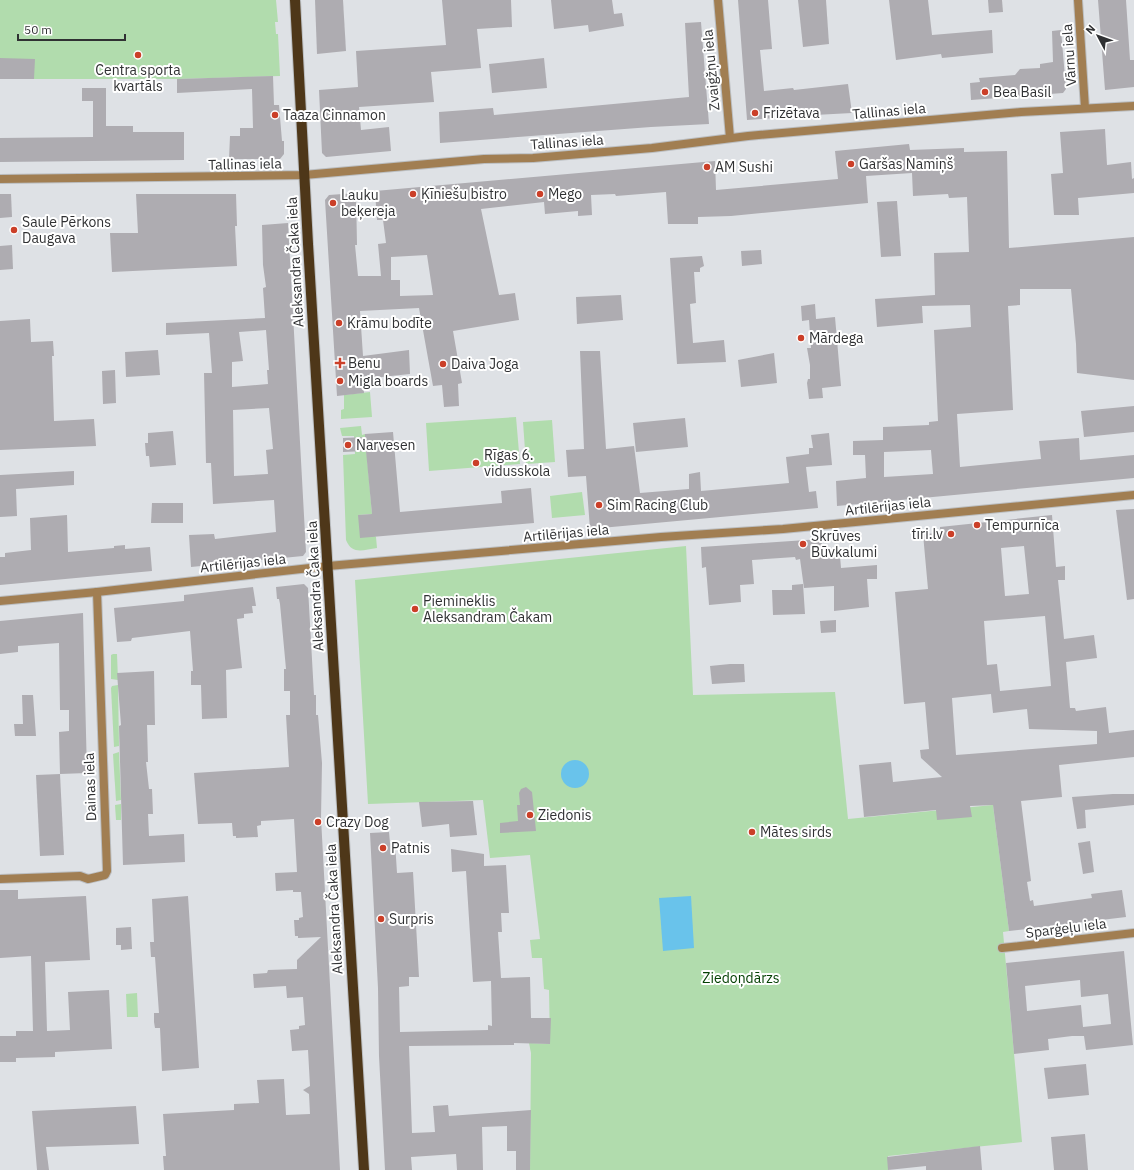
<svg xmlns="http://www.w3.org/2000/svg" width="1134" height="1170" viewBox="0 0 1134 1170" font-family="'IBM Plex Sans',sans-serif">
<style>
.green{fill:#b1dcad}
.water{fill:#69c3eb}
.building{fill:#aeacb1;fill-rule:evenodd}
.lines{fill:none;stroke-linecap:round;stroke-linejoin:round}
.minor-casing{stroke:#bbbec1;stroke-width:10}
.tertiary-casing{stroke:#bbbec1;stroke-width:10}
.primary-casing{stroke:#bbbec1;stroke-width:12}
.minor{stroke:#a17e52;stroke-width:8}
.tertiary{stroke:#a17e52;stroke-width:8}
.primary{stroke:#4e3719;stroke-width:10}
.poi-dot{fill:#cb3f28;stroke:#fff;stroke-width:1.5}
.labels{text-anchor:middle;stroke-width:4;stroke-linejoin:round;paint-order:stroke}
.street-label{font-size:14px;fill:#303133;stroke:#fff}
.poi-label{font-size:14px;fill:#303133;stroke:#fff;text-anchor:start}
.park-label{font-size:14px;fill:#044103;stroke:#fff}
</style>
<rect width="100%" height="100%" fill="#dee1e5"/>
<g class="green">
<path d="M0,0H276L278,22H275L276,34H278L280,76L177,79H0Z"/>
<path d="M370,392L372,417L341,419V410L344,409V395Z"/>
<path d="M516,417L520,464L429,471L426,423Z"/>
<path d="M552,420L555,462L526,464L523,422Z"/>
<path d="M361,426L362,435L365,434L372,514L358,515L376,537L377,548C363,550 352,555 346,540L343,455L355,454L354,436H342L340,428Z"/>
<path d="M582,492L585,515L552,518L550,496Z"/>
<path d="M686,546L693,695L835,692L848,819L993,805L1009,931L1003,932L1022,1142L888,1156V1170H530L531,1053L529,1043L550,1044L549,990L544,989L542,958H532L530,940L540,939L530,855L490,858L483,800L368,804L355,580Z"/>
<path d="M113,654H117L118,680L111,679V655Z"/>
<path d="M118,685L119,746L114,747L111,688L112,686Z"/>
<path d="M119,752L121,800L116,801L113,754Z"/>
<path d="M121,804V820H116L115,805Z"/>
<path d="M137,993L138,1017H127L126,994Z"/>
</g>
<g class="water">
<circle cx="575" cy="774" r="14"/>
<path d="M691,896L694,948L663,951L659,898Z"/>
</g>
<g class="building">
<path d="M315,0H343L346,51L317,54Z"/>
<path d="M442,0H511L512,27L477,29L481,68L431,72L434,102L359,107L361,130L389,127L391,151L326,157L322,153L319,90L358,87L356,51L446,45Z"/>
<path d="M551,0H612L614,14L622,13L624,26L589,32L588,25L554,29Z"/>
<path d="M738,0H768L772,49L760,50L764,91L793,88L794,90L848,84L852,113L796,116L795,113L776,115V118L747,120Z"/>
<path d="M798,0H826L829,44L803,47Z"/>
<path d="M889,0H928L932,35L992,30L993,53L942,58L941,54L896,60Z"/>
<path d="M988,0H1002L1003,12L989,13Z"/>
<path d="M1098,0H1126L1130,60H1134V87L1105,90Z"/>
<path d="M701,22L709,124L651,127L440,143L439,112L493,108L494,115L689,97L685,23Z"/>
<path d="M1061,30L1066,89L1063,93L971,100L970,83L980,82L979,78L1015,75L1020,69L1040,68V64L1053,62L1052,31Z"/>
<path d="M0,58L35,59L34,79H0Z"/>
<path d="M544,58L547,88L492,93L489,64Z"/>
<path d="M273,76L274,105H279L282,141H284V154L280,159H229L230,136H240V128H253L252,89L177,93V79Z"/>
<path d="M82,88H106V126H133V132H184V160L0,162V138L93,137V101H82Z"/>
<path d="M1105,129L1107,165L1131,162L1132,179L1134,178V193L1078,198L1079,215H1054L1051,174L1063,173L1060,132Z"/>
<path d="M909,144L910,150L964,148V152L1007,151L1009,248L1134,237V380L1077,373L1076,344L1071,289H1020V305L1008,306L1013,410L957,414L960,467L1041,459L1039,441L1079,438L1080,460L1134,455V478L837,506L836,481L866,478L865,455H853V441L883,440V427L929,425V422L938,421L934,330L971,327L970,305L922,306L923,323L877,327L875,299L935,295L934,253L969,252L967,197L949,198L948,194L913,196L912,173L866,176L868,203L731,216L698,217V224H668L666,192L616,196L615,194L591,195L592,215L578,216V211L545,214L544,202L481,209L499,295L515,293L519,320L453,331L462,383L458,384L459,406L444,407L442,385L433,386L419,308L360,311L363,356L409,350L410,374L363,379L364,393L337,396L325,200L329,195L356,193L357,245H355L358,276H381L378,244L386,243L383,220H377L375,191L715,161L716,190L838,179L835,151ZM427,255L433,295L400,296V280H391V257ZM931,450L933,474L884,477V452Z"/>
<path d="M0,194H11L12,217L0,218Z"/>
<path d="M136,194H236L237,226H235L237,266L112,272L110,233H138Z"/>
<path d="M897,201L901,256L881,257L877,202Z"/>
<path d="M288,223L306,552L303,556L191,567L189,535L214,534L215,539L276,532L274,500L213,504L211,463H206L204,373H212L209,333L166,335V323L265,318L263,288L266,287L263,265L262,225ZM266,330L269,370H267L268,384L232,387V362L243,361L239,332ZM269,408L273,449L266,450L268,474L234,476L233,410Z"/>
<path d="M12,245L13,269L0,270V246Z"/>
<path d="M761,250L762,264L742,266L741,251Z"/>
<path d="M702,256L704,266L700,268V272H694L696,303L690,304L693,343L724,340L726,362L677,364L670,258Z"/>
<path d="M621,295L623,320L577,324L576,297Z"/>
<path d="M815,304L816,319L835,317L841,386L822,388L823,398L809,399L807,383L808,379H810V365L807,348H811L809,320L802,321L801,306Z"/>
<path d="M30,319L31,342L53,341L54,356H52L54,421L94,419L96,446L0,450V321Z"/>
<path d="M158,350L160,375L126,377L125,352Z"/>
<path d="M580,351H600L606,449L634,446L640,493L689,489V474L700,472L701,491L789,483L786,457L809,454V448H813L811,435L829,433L832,465L806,467L809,492L816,491L818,508L590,529L586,476L568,477L566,450L584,449Z"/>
<path d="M774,353L777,383L741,387L738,360Z"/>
<path d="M115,370L116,403L103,404L102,371Z"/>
<path d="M1134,406V432L1084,437L1081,411Z"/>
<path d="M685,418L688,447L636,452L633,423Z"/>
<path d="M173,431L176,465L150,467L149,456H146L145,443H148V433Z"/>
<path d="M393,432L400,512L502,503L501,491L531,488L534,523L360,538L358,515L372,514L366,451L343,452V438L365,437V434Z"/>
<path d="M74,471V485L16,489L17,516L0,517V475Z"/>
<path d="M152,503H183V523H151Z"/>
<path d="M1134,509V599L1127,600L1116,510Z"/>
<path d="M67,515L68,552L114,548V546L125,545V549L150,547L152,571L0,585V557H5V553L31,550L30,518Z"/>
<path d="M1052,515L1056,567L1065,566V580H1058L1064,639L1094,635L1097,658L1066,662L1070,708H1075L1076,711L1106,707L1109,733L1134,730V757L1059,765L1062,797L1021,801L1031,881L1027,882L1030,901L1033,900L1034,906L1092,898L1091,894L1122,890L1126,917L1009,931L993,805L970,806L972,817L937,820L936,810L864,817L859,765L891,762L893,782L942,777L921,758L920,750L929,749L925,702L904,704L895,592L928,589L923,534L940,533V527ZM1024,546L1029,594L1005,596L1001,548ZM1045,616L1051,686L1000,691L997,664L987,665L984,621ZM991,694L993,713L1027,709L1029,729L1097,731V744L956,755L952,698Z"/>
<path d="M821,539L824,557L840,556L841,568L877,565V579H867L869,607L834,611V586L804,588L800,559L796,560L795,557L752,560L754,584L740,585L741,602L709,605L706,567L702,568L701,547Z"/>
<path d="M304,584L308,588L314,695H316V715H318L322,763L321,818L340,1170H164L163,1156H166L163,1114L234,1110V1104L259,1103L257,1080L284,1079L286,1115L310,1114L309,1094L303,1090L310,1086L308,1050L292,1051L290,1030L299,1029V1026L305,1025L303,997L287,998L286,986L254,988L253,974L267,973L268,970L297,969V960L321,937L298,938V936H295L294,920H299V918L303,917L301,892H293V890L276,891L275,873L297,872L294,819L261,821V825L257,826L258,837L236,838V836H233L232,823L198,824L194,773L289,767L286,715H290V691H284V669H286L280,604L279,599H277L276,587Z"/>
<path d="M803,584L805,614L773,615L772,590H792V585Z"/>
<path d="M253,587L256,606H252L253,613L244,614V618L237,619L242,668L226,670L227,718L202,719L201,685H191V671H193L190,631L132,638L131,641L117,642L114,608L184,601V595Z"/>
<path d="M83,613L87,773L60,774L59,732L69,731V710H60L59,643L18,646V652L0,654V621Z"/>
<path d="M836,620V632L821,633L820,621Z"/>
<path d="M730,664H744L745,682L712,684L710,666Z"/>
<path d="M154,671L155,725H147L148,762H146L149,789H152L153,814H148L149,836L184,834L185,862L123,865L119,726L121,725L117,673Z"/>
<path d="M22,695H33L36,736H15L14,724H23Z"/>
<path d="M60,774L64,855L40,856L36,775Z"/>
<path d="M526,787L532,792L536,831L500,833V823L518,821L517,805H520L519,793L521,789Z"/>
<path d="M1113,794H1134V805L1085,810L1086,828L1077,829L1072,797Z"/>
<path d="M473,801L477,835L450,837L449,824L422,827L419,802Z"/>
<path d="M389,832L390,843L395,842L397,873L413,872L419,977H409V986L399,987L400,1032L488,1030V1025L492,1026L491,981L473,982L466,871L452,872L451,849L484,854V866L506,865L509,913H501L502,932H498L501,978L530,977L531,1018H551L550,1044L514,1043V1045L409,1046L412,1133L435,1132L433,1106L448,1105L449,1116L531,1110L530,1170H516V1151H507V1126L482,1127L483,1170H457L456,1154L411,1157L412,1170H385L379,1056L378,988L370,833Z"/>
<path d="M1090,841L1094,872L1083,874L1078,843Z"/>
<path d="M0,890H18V899L86,896L90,960L45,962L47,1031L70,1030L68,992L109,990L112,1049L55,1052V1057L16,1058V1062H0V1036H16V1031H33L31,956L0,958Z"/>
<path d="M188,896L199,1068L162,1071L160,1028H155L154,1022V1013H159L155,957H151L150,942H154L152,899Z"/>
<path d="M131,927L132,949L121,950V945H116V928Z"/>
<path d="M1124,951L1133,1045L1086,1050L1084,1036H1072L1048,1039L1049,1050L1014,1054L1006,963ZM1080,980L1081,997L1108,994L1111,1024L1083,1027L1081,1005L1027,1011L1025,986Z"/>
<path d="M1086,1064L1089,1095L1048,1099L1044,1068Z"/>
<path d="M136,1106L139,1144L46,1147L49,1170H37L32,1111Z"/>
<path d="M1085,1134L1088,1170H1054L1051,1137Z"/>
<path d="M980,1146L982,1170H926V1166L888,1170L887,1157Z"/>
</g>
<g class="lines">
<g class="minor-casing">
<g id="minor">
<path d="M718,0L730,138"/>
<path d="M1078,0L1085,108"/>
<path d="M0,601L97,592L328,566L661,537L783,529L1134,495"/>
<path d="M0,879L80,876L88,879L105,875L107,871L97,592"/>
<path d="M1002,948L1134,933"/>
</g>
</g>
<g class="tertiary-casing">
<path id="tertiary" d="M0,179L304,175L484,159L533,158L652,148L748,136L1021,112L1134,106"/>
</g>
<g class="primary-casing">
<path id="primary" d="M295,0L308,244L364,1170"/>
</g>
<use href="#minor" class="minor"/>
<use href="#tertiary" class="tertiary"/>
<use href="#primary" class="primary"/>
</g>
<g class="poi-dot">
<circle cx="138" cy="55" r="4"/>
<circle cx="985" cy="92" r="4"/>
<circle cx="755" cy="113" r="4"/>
<circle cx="275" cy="115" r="4"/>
<circle cx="851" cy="164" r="4"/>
<circle cx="707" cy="167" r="4"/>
<circle cx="413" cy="194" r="4"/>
<circle cx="540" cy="194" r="4"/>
<circle cx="333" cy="203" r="4"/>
<circle cx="14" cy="230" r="4"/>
<circle cx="339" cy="323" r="4"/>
<circle cx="801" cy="338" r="4"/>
<path d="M338 357h4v4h4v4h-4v4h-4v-4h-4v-4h4z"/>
<circle cx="443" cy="364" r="4"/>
<circle cx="340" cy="381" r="4"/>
<circle cx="348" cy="445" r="4"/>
<circle cx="476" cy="463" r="4"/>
<circle cx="599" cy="505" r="4"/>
<circle cx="977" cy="525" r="4"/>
<circle cx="951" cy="534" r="4"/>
<circle cx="803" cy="544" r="4"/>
<circle cx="415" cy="609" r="4"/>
<circle cx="530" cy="815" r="4"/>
<circle cx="318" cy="822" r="4"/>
<circle cx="752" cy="832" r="4"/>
<circle cx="383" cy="848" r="4"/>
<circle cx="381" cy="919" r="4"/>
</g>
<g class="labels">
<g class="street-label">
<text transform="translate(1069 55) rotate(-94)" y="5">Vārnu iela</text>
<text transform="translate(711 70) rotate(-95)" y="5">Zvaigžņu iela</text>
<text transform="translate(889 111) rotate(-5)" y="5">Tallinas iela</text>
<text transform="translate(567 142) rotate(-4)" y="5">Tallinas iela</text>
<text transform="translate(245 164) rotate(-1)" y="5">Tallinas iela</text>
<text transform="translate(295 262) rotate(-93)" y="5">Aleksandra Čaka iela</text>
<text transform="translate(888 506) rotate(-6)" y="5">Artilērijas iela</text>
<text transform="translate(566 533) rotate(-5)" y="5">Artilērijas iela</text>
<text transform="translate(243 563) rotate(-6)" y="5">Artilērijas iela</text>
<text transform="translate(315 586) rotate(-93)" y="5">Aleksandra Čaka iela</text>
<text transform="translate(90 787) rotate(-92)" y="5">Dainas iela</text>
<text transform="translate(334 909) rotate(-93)" y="5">Aleksandra Čaka iela</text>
<text transform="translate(1066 928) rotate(-7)" y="5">Sparģeļu iela</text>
</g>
<g class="poi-label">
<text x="138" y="75" text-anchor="middle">Centra sporta<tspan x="138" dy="16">kvartāls</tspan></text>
<text x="993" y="97">Bea Basil</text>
<text x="763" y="118">Frizētava</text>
<text x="283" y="120">Taaza Cinnamon</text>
<text x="859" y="169">Garšas Namiņš</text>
<text x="715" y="172">AM Sushi</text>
<text x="421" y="199">Ķīniešu bistro</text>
<text x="548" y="199">Mego</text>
<text x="341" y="200">Lauku<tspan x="341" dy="16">beķereja</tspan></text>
<text x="22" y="227">Saule Pērkons<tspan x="22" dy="16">Daugava</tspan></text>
<text x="347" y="328">Krāmu bodīte</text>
<text x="809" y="343">Mārdega</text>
<text x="348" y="368">Benu</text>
<text x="451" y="369">Daiva Joga</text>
<text x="348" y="386">Migla boards</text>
<text x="356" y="450">Narvesen</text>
<text x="484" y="460">Rīgas 6.<tspan x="484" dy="16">vidusskola</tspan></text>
<text x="607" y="510">Sim Racing Club</text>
<text x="985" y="530">Tempurnīca</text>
<text x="943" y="539" text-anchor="end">tīri.lv</text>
<text x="811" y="541">Skrūves<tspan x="811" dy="16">Būvkalumi</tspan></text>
<text x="423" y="606">Piemineklis<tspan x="423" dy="16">Aleksandram Čakam</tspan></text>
<text x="538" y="820">Ziedonis</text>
<text x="326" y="827">Crazy Dog</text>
<text x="760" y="837">Mātes sirds</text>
<text x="391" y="853">Patnis</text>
<text x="389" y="924">Surpris</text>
</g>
<g class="park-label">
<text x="741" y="983">Ziedoņdārzs</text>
</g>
</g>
<g transform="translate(1098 36) rotate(311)" stroke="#ffffff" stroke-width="3" paint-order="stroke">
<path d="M0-3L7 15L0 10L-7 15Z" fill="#303133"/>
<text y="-6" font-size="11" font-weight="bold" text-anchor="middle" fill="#303133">N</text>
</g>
<path d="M18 34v6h107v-6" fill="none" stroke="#303133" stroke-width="2"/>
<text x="24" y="34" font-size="12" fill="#303133" stroke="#ffffff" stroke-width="3" paint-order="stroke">50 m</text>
</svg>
